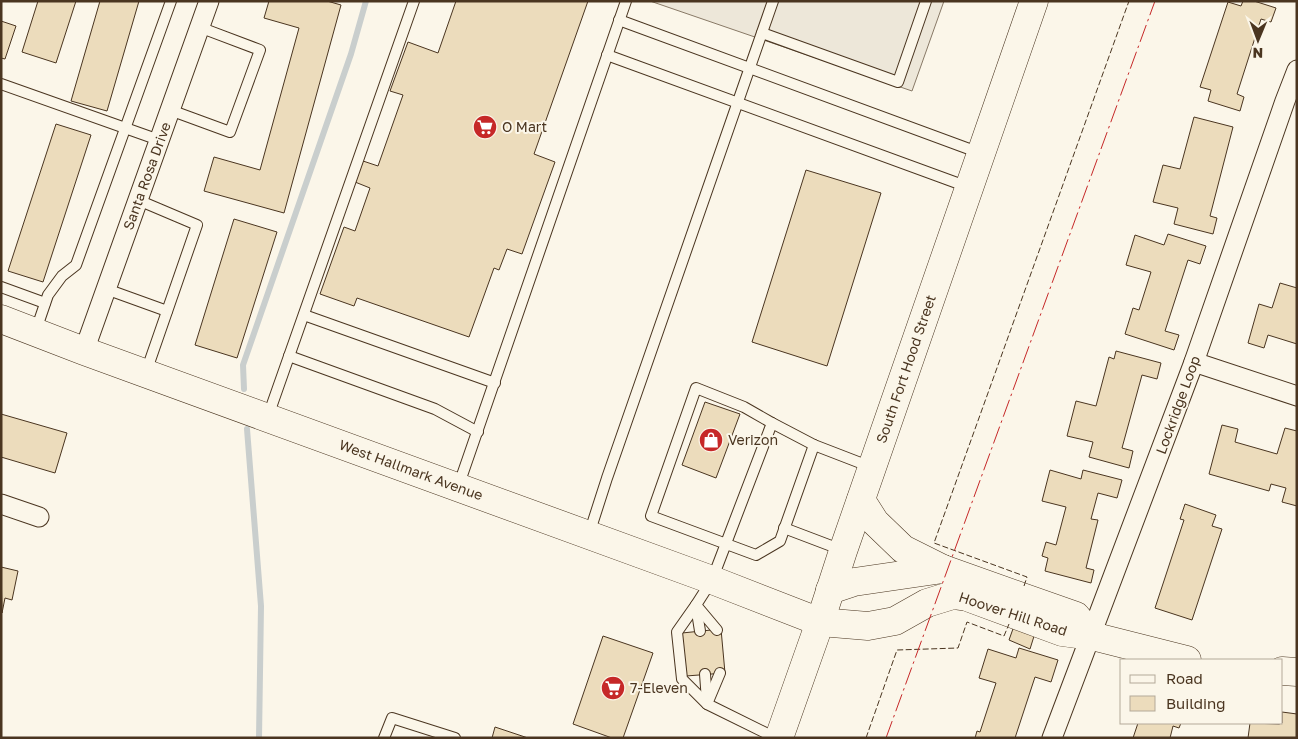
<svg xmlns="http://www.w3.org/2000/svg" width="1298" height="739" viewBox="0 0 1298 739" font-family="'Golos Text',sans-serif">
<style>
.parking{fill:#ede7d9;stroke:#887966}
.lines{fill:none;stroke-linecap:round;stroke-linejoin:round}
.stream{stroke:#c9cecd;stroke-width:6}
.building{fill:#ecdcbc;stroke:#4a3520}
.lane-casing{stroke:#4a3520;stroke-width:12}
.street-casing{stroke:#4a3520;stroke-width:21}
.secondary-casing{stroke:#4a3520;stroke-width:29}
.lane{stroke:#fbf6e9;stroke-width:10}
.street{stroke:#fbf6e9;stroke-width:19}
.secondary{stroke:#fbf6e9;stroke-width:28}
.fence{stroke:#4a3520;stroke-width:1;stroke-dasharray:6 2.5;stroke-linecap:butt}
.power{stroke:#c62828;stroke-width:1;stroke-dasharray:18 4 2.5 4;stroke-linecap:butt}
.labels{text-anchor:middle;stroke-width:4;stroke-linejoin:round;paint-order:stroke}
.poi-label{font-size:14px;fill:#4a3520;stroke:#fbf6e9;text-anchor:start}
.street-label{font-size:14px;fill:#4a3520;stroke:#fbf6e9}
</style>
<rect width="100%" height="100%" fill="#fbf6e9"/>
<path class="parking" d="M650,1H944L912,91Z"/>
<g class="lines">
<g class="stream">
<path d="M244,389L243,365L351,54L366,1"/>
<path d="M247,429L261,606L259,738"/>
</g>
</g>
<g class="building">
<path d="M38,1H76L56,63L22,52Z"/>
<path d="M100,1H139L107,111L71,101Z"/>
<path d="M269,1H327L341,5L284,213L204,191L214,157L260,170L299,28L264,18Z"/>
<path d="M456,1H588L534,154L555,162L522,254L507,249L499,270L494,268L469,337L357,298L354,306L320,294L344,227L355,231L370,188L355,182L363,161L378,166L403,95L390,91L408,42L438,53Z"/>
<path d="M1243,1H1254L1276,8L1271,22L1261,19L1237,94L1244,97L1240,111L1208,101L1211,90L1200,87L1228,2L1241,6Z"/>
<path d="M1,21L16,26L5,59L1,58Z"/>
<path d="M1194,117L1233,127L1210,216L1217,218L1213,234L1174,224L1178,208L1153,202L1163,165L1180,169Z"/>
<path d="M56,124L91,135L43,282L8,271Z"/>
<path d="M806,170L881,193L827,366L752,342Z"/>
<path d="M234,219L277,232L237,358L195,345Z"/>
<path d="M1168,234L1206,246L1200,264L1188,260L1165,331L1179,335L1174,350L1125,334L1133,308L1139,310L1151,272L1126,265L1135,235L1164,245Z"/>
<path d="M1280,283L1297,288V344L1268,335L1264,348L1248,343L1259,304L1272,308Z"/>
<path d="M1116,351L1161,363L1157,379L1142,375L1122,448L1133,451L1129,468L1089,457L1093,442L1067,436L1076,401L1096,406L1109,357L1114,359Z"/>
<path d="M705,402L740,414L716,478L682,465Z"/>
<path d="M1,414L67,433L55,473L1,457Z"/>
<path d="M1222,425L1238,429L1235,442L1277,454L1285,428L1297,431V506L1282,502L1286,488L1271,484L1269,491L1209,474Z"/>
<path d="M1050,470L1081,479L1083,470L1122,480L1117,498L1098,493L1091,519L1098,520L1086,568L1094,570L1091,583L1045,571L1048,558L1042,556L1046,542L1056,545L1066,507L1042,501Z"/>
<path d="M1185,504L1216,515L1212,526L1222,529L1192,620L1155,608L1184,520L1180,519Z"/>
<path d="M1,567L18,571L12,600L5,598L2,613Z"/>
<path d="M1014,626L1035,633L1030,649L1009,640Z"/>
<path d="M721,629L725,673L686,676L682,633Z"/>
<path d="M603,636L653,653L623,738H612L573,724Z"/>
<path d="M1019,648L1058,660L1051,682L1035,677L1015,738H975L977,731L980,732L996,683L979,678L988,649L1016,658Z"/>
<path d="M1282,712L1297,714V738H1248L1250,723L1279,724L1282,723Z"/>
<path d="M1138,723H1181L1179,728L1173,726L1170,738H1133Z"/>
<path d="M495,727L528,738H492Z"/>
</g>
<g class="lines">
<g class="lane-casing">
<g id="lane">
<path d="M619,20L980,153"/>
<path d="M762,33L898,82L926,1"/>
<path d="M607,55L968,187"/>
<path d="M1,84L159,140"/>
<path d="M170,110L230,132L260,50L199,27"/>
<path d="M138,200L197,225L146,372"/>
<path d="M1,287L45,303"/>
<path d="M106,289L167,311"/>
<path d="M304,315L495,383"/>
<path d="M36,330L48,295L62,276L76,265L171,1"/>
<path d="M289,356L435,409L478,432"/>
<path d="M268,416L414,1"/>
<path d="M772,423L814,445L871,467"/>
<path d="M458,487L626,1"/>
<path d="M784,528L842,550"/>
<path d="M589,534L607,478L773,1"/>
<path d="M696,605L677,632L682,679L707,704"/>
<path d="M696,606L700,631"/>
<path d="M717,630L696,605L712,580L772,423L744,407L696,388L651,516L756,555L780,541L814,445"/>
<path d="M720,673L707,704L776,738"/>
<path d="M705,674L707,701"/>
<path d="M384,738L392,718L455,738"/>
</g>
</g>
<g class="street-casing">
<g id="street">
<path d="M84,351L209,1"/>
<path d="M1194,362L1297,396"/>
<path d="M1,504L39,517"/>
<path d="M1052,738L1194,362L1285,101L1297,70"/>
</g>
</g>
<g class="secondary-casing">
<g id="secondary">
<path d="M1,319L84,351L712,580L820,622L868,626L895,621L927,603L953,595L967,597L1062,632L1092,636L1187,660"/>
<path d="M861,500L875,522L903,549L943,569"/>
<path d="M830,590L854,582L943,569L1076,616L1092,636"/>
<path d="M1282,671L1297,672"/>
<path d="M779,738L820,622L843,551L1034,1"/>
</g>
</g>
<use href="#lane" class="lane"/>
<use href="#street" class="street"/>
<use href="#secondary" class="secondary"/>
<g class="fence">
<path d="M1024,586L1027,577L934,543L1129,1"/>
<path d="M866,738L897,650L958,648L967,622L1004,636L1009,624"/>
</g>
<path class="power" d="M886,738L1155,1"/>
</g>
<defs>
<g id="supermarket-disc" transform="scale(1.25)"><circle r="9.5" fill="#c62828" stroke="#fbf6e9"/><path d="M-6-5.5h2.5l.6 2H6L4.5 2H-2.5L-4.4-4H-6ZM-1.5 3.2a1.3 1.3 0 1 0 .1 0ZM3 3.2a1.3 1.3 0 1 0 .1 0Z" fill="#fff"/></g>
<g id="shop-disc" transform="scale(1.25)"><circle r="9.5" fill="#c62828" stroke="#fbf6e9"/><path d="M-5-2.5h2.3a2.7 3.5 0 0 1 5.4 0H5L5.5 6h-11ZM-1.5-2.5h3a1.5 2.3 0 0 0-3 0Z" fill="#fff"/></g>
</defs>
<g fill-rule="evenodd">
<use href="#supermarket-disc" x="485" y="127"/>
<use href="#shop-disc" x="711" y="440"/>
<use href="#supermarket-disc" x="613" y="688"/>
</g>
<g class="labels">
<g class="poi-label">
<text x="502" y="132">O Mart</text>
<text x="728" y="445">Verizon</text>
<text x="630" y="693">7-Eleven</text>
</g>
<g class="street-label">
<text transform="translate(147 176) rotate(-70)" y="5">Santa Rosa Drive</text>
<text transform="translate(906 369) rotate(-71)" y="5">South Fort Hood Street</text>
<text transform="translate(1178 405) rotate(-70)" y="5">Lockridge Loop</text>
<text transform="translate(411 470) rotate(20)" y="5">West Hallmark Avenue</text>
<text transform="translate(1013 614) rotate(18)" y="5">Hoover Hill Road</text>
</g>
</g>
<rect width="1298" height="739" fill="none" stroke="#4a3520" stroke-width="5"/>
<rect x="1120" y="659" width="162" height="65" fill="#fbf6e9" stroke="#b4a999"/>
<rect x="1130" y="675" width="25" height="8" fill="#fbf6e9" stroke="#b4a999"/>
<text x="1166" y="684" font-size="15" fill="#4a3520">Road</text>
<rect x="1130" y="696" width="25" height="15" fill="#ecdcbc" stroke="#b4a999"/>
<text x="1166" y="709" font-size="15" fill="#4a3520">Building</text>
<g transform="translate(1258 40) rotate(181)" stroke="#fbf6e9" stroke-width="4" paint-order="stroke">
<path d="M0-4L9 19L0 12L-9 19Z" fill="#4a3520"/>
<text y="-8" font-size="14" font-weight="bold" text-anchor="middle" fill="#4a3520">N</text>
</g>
</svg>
